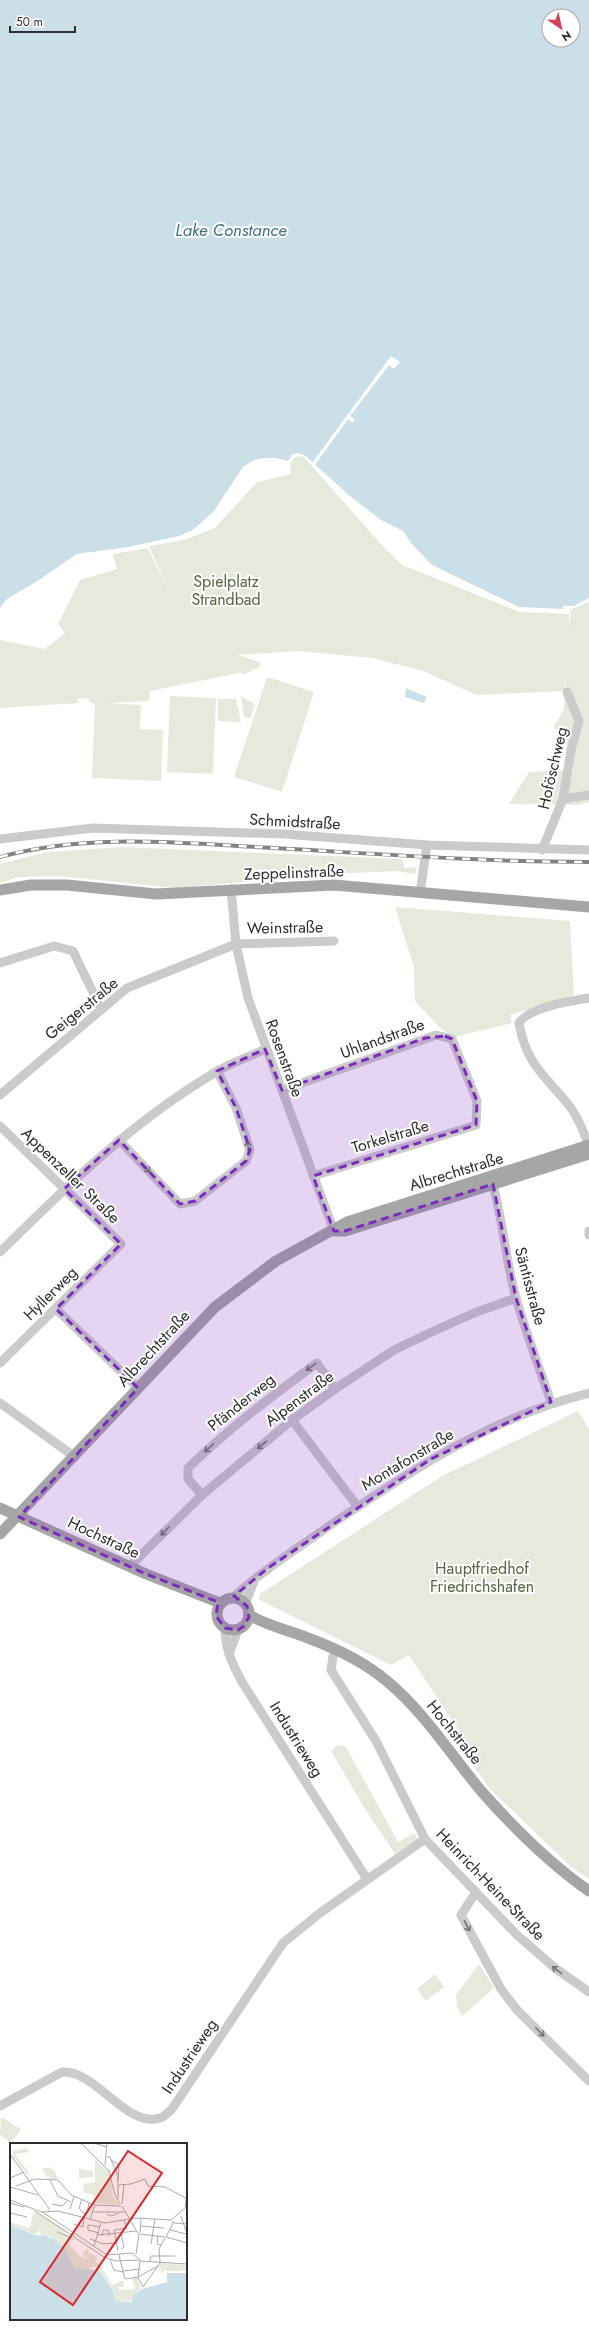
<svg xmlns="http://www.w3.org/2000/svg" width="589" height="2330" viewBox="0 0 589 2330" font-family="Jost,sans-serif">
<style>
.green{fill:#e5eadd}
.water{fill:#cbdfe8;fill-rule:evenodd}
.pier{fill:#fff}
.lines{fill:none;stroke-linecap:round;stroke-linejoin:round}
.minor{stroke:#cbcbcb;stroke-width:9}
.major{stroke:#a6a6a6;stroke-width:11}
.rail-casing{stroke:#838383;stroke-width:4}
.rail{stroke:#fff;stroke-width:2.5;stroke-dasharray:8;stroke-linecap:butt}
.oneway{stroke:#757575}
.marked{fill:#7b2cbf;fill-opacity:0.2;stroke:#7b2cbf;stroke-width:3;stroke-dasharray:8 5;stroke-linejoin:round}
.labels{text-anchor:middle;stroke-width:4;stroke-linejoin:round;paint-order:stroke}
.park-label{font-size:16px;fill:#546540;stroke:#fff}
.street-label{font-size:16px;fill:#2e2e2e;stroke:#fff}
.water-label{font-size:17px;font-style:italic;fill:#457287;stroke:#fff}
.inset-road{fill:none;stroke:#ababab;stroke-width:1}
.view{fill:#d62828;fill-opacity:0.15;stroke:#d62828;stroke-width:2}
.inset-edge{fill:none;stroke:#2e2e2e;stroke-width:2}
</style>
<rect width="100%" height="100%" fill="#fff"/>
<g class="green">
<path d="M303,456L380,543L402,565L520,612L569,614V630L571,609L589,602V802L577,805L509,804L529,772L574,770L567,744L554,727L564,709L566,676L564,691L477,695L423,671L373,658L298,651L238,655L260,662V667L245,674L239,673L150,691L149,701L107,703L141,705L140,729L163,730L161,781L92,778L95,704L91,703L89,699L78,698V703L0,708V640L45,649L65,633L58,624L80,580L117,569L113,554L148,548L171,595L149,546L184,540L215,528L257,482L291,474L290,463L295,457Z"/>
<path d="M267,677L314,692L282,792L234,777Z"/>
<path d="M170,696L216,698L213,774L167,772Z"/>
<path d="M241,696L255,704L251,718L244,717Z"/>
<path d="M218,699H236L241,722L218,721Z"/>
<path d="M122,847L403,859L404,868L417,867L415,874L396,871L350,873L174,888L59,876L18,877L0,883V864L47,852Z"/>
<path d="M395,907L570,921L574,995L510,1015L512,1023L454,1037L441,1029L415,1001L414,967Z"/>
<path d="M578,1411L589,1429V1879L570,1866L490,1789L452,1736L459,1731L409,1655L391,1665L259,1600L260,1594L442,1476Z"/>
<path d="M338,1745L346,1747L398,1842L414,1833L418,1839L395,1854L364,1807L331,1751Z"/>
<path d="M479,1964L494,1988L462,2016L457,2007L456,1995Z"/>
<path d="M435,1974L444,1987L426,2001L417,1989Z"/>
<path d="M1,2118H3L21,2129L11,2143L0,2135Z"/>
</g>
<g class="water">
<path d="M0,0H589V598L574,606H563V609L519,607L432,565L411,543L403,531L381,520L351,497L304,455L298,453L292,455L288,461L276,458H265L254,460L243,467L214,511L193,530L179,536L128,547L77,554L36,582L7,599L0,608ZM549,16H573V40H549Z"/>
<path d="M406,688L427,697L424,703L405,697Z"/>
</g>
<path class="pier" d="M391,356L400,362L394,369L389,365L350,416L355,420L353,423L348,419L314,466L312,463Z"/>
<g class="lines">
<g class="minor">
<path d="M563,799L589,795"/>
<path d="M0,839L93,828L283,834L427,845L589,850"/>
<path d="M542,850L563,799L571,750L579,721L567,692"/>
<path d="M231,889L236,944L248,998L334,1231"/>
<path d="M420,893L427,845"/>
<path d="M0,963L54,946L73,951L101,1009"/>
<path d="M589,998C571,1001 529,1007 519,1023C526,1063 543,1074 567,1103C578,1116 584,1132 589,1147"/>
<path d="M282,1090L436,1035L452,1039L477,1101L476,1125L313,1176"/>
<path d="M0,1095L127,988L236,944L334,941"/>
<path d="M0,1126L121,1244L0,1363"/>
<path d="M119,1140L180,1204L195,1201L246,1161L250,1150L236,1108L217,1071"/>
<path d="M491,1178C503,1217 505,1258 516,1298C526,1333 539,1367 551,1402"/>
<path d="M589,1231V1235"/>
<path d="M0,1252C67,1186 134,1120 216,1072C231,1063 249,1057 265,1049"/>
<path d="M56,1309L138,1388"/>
<path d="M0,1403L75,1457"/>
<path d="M292,1420L358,1507"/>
<path d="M202,1495L188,1479V1468C228,1429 272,1396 317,1363L335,1389"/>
<path d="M130,1566L202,1495L292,1420L335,1389L394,1350L436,1330L474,1313L516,1298"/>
<path d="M232,1598C263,1570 298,1548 332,1524C412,1470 494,1416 589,1393"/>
<path d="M245,1604L255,1579"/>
<path d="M225,1628C225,1649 232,1663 242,1682L367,1879"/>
<path d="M334,1650L331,1670L376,1741L425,1839L517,1935L555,1968L589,1992"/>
<path d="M229,1654L238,1630"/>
<path d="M476,1892L461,1915L501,1989L517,2010L589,2081"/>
<path d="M0,2106L62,2072C95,2069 127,2129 160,2118C164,2117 169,2112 172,2109L283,1943L320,1913L425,1839"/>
</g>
<g class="major">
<path d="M0,890L31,885H67L156,894L334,885L589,907"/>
<path d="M336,1231H345L589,1154"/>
<path d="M0,1508L146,1574L220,1603"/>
<path d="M0,1534L215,1307L276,1261L347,1222L589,1145"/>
<circle cx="233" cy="1614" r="16"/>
<path d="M249,1615C268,1626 288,1630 308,1638C335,1648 366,1663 388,1682C425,1713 451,1755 482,1792C514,1828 549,1863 589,1891"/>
</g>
<g class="rail-casing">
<path id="rail" d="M0,857C83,834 171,842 256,847C367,853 478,862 589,862"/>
</g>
<use href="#rail" class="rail"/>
</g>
<defs><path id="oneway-shaft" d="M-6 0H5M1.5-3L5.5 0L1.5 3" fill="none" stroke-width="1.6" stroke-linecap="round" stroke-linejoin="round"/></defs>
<g class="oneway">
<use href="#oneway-shaft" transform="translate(248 1147) rotate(-95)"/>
<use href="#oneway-shaft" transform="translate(146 1168) rotate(47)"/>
<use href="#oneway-shaft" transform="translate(311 1367) rotate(144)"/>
<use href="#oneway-shaft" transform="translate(262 1445) rotate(140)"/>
<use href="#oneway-shaft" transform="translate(209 1448) rotate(138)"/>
<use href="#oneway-shaft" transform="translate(165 1531) rotate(135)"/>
<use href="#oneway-shaft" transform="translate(467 1926) rotate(63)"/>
<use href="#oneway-shaft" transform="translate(557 1970) rotate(-143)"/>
<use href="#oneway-shaft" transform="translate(540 2032) rotate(45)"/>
</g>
<path class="marked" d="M445,1036L452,1039L477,1101L476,1125L313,1176L334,1231H345L493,1184L516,1298L551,1402L431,1459L268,1568L234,1596L247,1606L249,1617L244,1626L238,1630L225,1628L216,1616L218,1602L146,1574L19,1517L138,1388L56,1309L121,1244L64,1189L119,1140L180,1204L195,1201L246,1161L250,1150L236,1108L217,1071L265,1049L282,1090L425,1038Z"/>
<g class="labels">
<g class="park-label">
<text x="226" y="587">Spielplatz<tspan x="226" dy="18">Strandbad</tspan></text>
<text x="482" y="1574">Hauptfriedhof<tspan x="482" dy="18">Friedrichshafen</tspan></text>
</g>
<g class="street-label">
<text transform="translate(552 768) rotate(-77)" y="6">Hoföschweg</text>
<text transform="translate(295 821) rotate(3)" y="6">Schmidstraße</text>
<text transform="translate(294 872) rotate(-2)" y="6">Zeppelinstraße</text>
<text transform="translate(285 927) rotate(-1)" y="6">Weinstraße</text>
<text transform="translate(81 1008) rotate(-39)" y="6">Geigerstraße</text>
<text transform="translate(382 1038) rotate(-20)" y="6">Uhlandstraße</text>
<text transform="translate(285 1058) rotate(70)" y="6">Rosenstraße</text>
<text transform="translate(390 1136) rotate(-17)" y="6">Torkelstraße</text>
<text transform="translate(456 1171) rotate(-17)" y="6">Albrechtstraße</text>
<text transform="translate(71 1175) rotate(44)" y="6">Appenzeller Straße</text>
<text transform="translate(531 1286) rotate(75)" y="6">Säntisstraße</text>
<text transform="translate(50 1293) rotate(-45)" y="6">Hyllerweg</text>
<text transform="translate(153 1348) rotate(-47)" y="6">Albrechtstraße</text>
<text transform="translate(299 1398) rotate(-37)" y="6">Alpenstraße</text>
<text transform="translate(241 1402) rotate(-39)" y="6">Pfänderweg</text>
<text transform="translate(407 1459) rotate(-31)" y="6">Montafonstraße</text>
<text transform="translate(104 1537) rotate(25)" y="6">Hochstraße</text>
<text transform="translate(455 1732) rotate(51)" y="6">Hochstraße</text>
<text transform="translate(297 1739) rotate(58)" y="6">Industrieweg</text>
<text transform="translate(491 1884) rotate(46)" y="6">Heinrich-Heine-Straße</text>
<text transform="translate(189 2056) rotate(-56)" y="6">Industrieweg</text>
</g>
<g class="water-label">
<text x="231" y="236">Lake Constance</text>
</g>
</g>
<g transform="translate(10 2143)">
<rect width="177" height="177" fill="#fff"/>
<path d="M17,5L19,9L5,11L20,31L17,32L3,13V8ZM85,17L100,30L103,53L109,62L84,60V52L73,49L74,41L85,39ZM39,24L45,29L48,36H41L38,31L39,37L32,26ZM69,25L83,29V34L69,35ZM26,69L56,87L54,90L65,97H60L58,101L71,114L82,117L72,111L77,106L79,109L77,112L81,110L87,114L85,119L90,122L102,142L113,137L114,144H109V147L125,146L122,135H128L131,145L120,158H105L103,147L90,127L85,123L78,126L64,125L57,108L51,105L48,99L39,97L41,94L32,93L29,87L26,91L0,82V79L20,85L23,71ZM150,120L177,122V128H156L155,126L152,131L151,126L149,128Z" fill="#e5eadd"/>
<path d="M0,82L26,92L36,93L47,99L57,108L64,125L89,127L103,148L105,158L121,159L123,153L132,146L157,139V130H177V177H0Z" fill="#cbdfe8"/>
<path class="inset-road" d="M71,0L99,28L105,52L110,61M84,0L97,4M0,11L40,67M97,14H100L108,33V55M101,17L109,22L108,37M95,22L97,0M0,35L14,29M40,37L48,53L61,59M109,42L121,41L135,36L138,43L155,44L176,55M6,43L25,36L48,37L61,52L85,62L111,63M0,44L28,52M72,56L69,65L73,70H77L79,60M0,57L34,70L97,112L122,110L131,118L177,121M0,60L14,64M42,61L52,63L57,58M112,61L114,42M112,63L129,92M60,66L64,53M25,68L94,114L106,118L129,117M32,69L48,68L95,80L126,75L161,77L175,65L177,50M83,69H115M0,70L17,74M97,71L101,73L109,70M171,73L177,91M80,76L85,62M164,80L177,81M64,81L73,84L74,74M131,83L154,85M160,87L176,91M47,89L62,95M89,90L78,87V82L90,84M130,90L131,75M111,91L114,104L111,106M130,91L155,94M88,92L126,88M92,93L93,87H98L100,93M148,93L147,101L151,102M156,94L177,100M156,94L164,78M80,96L93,101L106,100M141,101L145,76M84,103L91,80M108,108L104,87L117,85L114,77M126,111L129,92M109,112L115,136L128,134L148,123M100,117L104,127L113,129M130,118L128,134L133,144L150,120M140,118L141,113H165M150,119L149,106L155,95M113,128L130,126"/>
<path class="view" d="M118,8L152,30L63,162L30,139Z"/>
<rect width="177" height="177" class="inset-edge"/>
</g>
<g transform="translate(561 28) rotate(146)"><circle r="19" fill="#ffffff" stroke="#ababab"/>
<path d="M0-3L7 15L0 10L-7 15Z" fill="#d24358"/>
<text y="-6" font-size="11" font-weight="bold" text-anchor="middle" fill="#2e2e2e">N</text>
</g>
<path d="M10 26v6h65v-6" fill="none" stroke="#2e2e2e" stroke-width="2"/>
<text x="16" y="26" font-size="12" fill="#2e2e2e" stroke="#ffffff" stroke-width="3" paint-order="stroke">50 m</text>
</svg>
